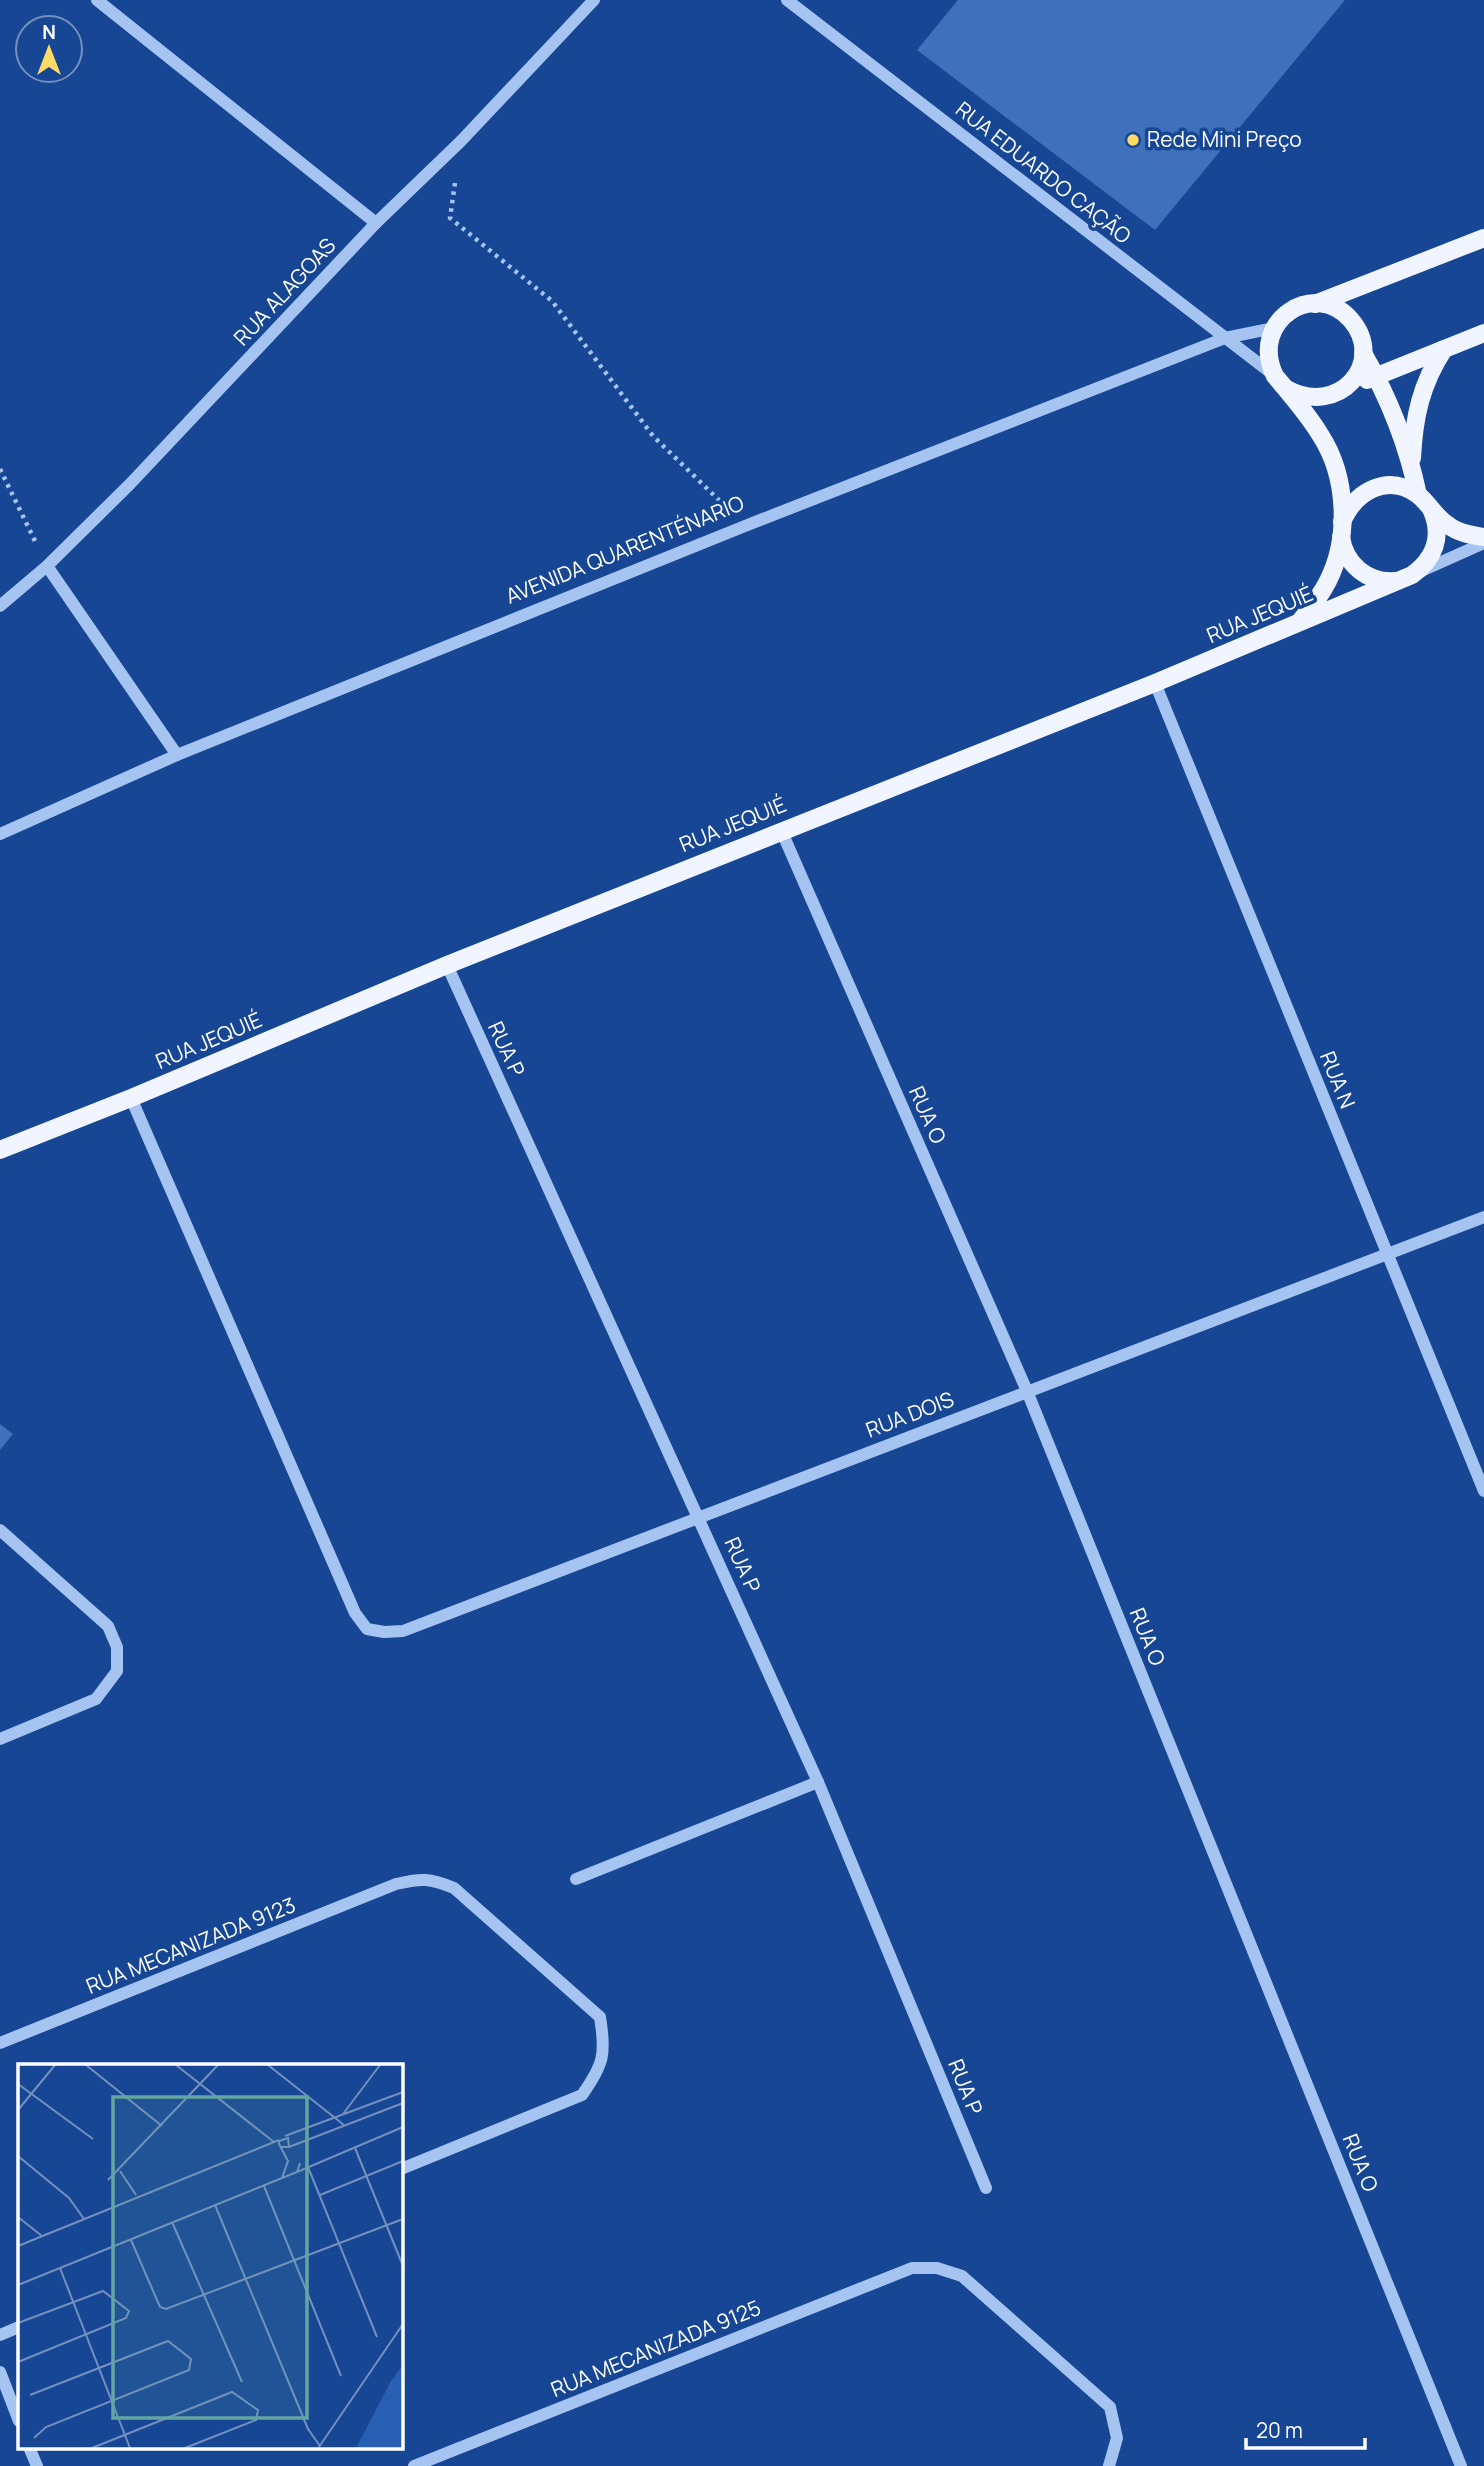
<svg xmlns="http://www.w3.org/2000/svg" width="1484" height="2466" viewBox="0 0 1484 2466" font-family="Manrope,sans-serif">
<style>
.building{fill:#3f70bb}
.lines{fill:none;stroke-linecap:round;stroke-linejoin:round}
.path{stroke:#a6c4f1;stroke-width:4.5;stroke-dasharray:3.5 5;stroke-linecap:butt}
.minor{stroke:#a6c4f1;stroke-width:12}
.major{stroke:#f0f5ff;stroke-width:18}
.poi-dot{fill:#ffdb66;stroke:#164694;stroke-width:2.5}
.labels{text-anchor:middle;stroke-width:7;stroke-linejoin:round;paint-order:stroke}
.poi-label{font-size:21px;fill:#fff;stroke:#164694;text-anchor:start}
.street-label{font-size:21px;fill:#fff;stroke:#164694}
.inset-road{fill:none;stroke:#7390bf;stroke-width:2}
.view{fill:#63a6a1;fill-opacity:0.15;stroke:#63a6a1;stroke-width:3.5}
.inset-edge{fill:none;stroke:#fff;stroke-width:3.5}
</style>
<rect width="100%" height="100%" fill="#164694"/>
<g class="building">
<path d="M958,0H1345L1155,230L917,50Z"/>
<path d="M0,1424L13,1434L0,1450Z"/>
</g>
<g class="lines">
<g class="path">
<path d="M455,183L450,218L552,301L653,436L725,506"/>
<path d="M0,469L35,541"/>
</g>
<g class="minor">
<path d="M97,0L376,223"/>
<path d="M787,0L1275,376"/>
<path d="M47,566L177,755"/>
<path d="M1419,572L1484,543"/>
<path d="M0,606L47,566L130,484L376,223L461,141L594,0"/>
<path d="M1155,683L1484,1491"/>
<path d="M781,830L1027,1391L1461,2466"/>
<path d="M0,834L177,755L745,526L1225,338L1274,328"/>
<path d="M447,965L818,1782L986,2188"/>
<path d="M131,1098L355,1613L367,1629L384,1632L403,1631L1484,1217"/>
<path d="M0,1530L108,1626L117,1647V1671L96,1699L0,1739"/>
<path d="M576,1879L818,1782"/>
<path d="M0,2043L396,1884C421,1878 430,1878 454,1888L600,2017C606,2054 604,2064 582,2095L401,2169"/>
<path d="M0,2335L19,2327"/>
<path d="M0,2372L19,2421"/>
<path d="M29,2447L37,2466"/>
<path d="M414,2466L912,2268H937L962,2276L1110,2407L1117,2438L1109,2466"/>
</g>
<g class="major">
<path d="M1315,304L1484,238"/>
<path d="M1363,353C1388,396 1408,447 1418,495"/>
<path d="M1367,380L1484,333"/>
<path d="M1285,388C1339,419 1387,362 1351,320C1315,278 1248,321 1275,376C1291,395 1308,414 1321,436C1347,477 1350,537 1328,581C1321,595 1311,608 1301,620"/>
<path d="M1412,458C1414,417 1421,384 1444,349"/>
<path d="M1342,522C1355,492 1386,473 1417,494C1429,503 1435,517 1448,525C1458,533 1471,535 1484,537"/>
<path d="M1341,537C1345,564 1367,583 1395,581"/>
<path d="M0,1150L131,1098L447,965L1155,683L1412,575C1434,559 1443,537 1432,511"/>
</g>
</g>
<circle class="poi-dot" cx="1133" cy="140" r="7"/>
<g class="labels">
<g class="poi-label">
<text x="1147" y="147">Rede Mini Preço</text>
</g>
<g class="street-label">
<text transform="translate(1043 173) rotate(38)" y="7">RUA EDUARDO CAÇÃO</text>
<text transform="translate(285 292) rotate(-47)" y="7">RUA ALAGOAS</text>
<text transform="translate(625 550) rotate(-22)" y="7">AVENIDA QUARENTÉNARIO</text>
<text transform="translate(1260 615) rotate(-23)" y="7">RUA JEQUIÉ</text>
<text transform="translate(733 825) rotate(-22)" y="7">RUA JEQUIÉ</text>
<text transform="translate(209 1041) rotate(-23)" y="7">RUA JEQUIÉ</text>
<text transform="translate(506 1049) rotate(65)" y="7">RUA P</text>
<text transform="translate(1337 1080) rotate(68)" y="7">RUA N</text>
<text transform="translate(927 1115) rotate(66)" y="7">RUA O</text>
<text transform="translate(910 1415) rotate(-21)" y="7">RUA DOIS</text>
<text transform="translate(742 1565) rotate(66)" y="7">RUA P</text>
<text transform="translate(1147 1637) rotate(68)" y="7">RUA O</text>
<text transform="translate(191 1946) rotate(-22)" y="7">RUA MECANIZADA 9123</text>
<text transform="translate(965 2087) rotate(68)" y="7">RUA P</text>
<text transform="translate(1360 2163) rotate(68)" y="7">RUA O</text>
<text transform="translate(656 2349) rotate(-22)" y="7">RUA MECANIZADA 9125</text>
</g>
</g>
<g transform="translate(18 2064)">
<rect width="385" height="385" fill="#164694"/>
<path d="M385,301V384H338L373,317Z" fill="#295fb2"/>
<path class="inset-road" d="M68,1L144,62M158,1L256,78M250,1L326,61M0,20L75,75M0,46L37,1M325,50L362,1M267,72L385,28M263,83H271L270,74L261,77V80L270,97L264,114M271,83L385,39M337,84L385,202M0,92L51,134L66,155M290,103L359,273M102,107L118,131M279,108L385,63M90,116L200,1M246,122L323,312M302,131L385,97M197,141L290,365L302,382M0,153L24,172M154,158L224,318M113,176L142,243L148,245L385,155M0,182L261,76M42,204L112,384M0,221L279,108L282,99M0,259L85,227L111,247L108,254L0,298M12,331L150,277L173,295L171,306L28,363L16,374M301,383L385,260M74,384L214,328L240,346L238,356L167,384"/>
<path class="view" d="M95,33H289V354H95Z"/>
<rect width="385" height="385" class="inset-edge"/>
</g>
<g transform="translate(49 49)"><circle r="33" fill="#164694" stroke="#7390bf" stroke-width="2"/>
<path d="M0-5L12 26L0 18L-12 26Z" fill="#ffdb66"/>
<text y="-10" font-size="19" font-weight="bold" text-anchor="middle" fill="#ffffff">N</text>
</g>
<path d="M1246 2438v10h119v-10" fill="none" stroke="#ffffff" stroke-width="3.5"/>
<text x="1256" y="2438" font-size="21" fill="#ffffff" stroke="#164694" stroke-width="5" paint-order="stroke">20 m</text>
</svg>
